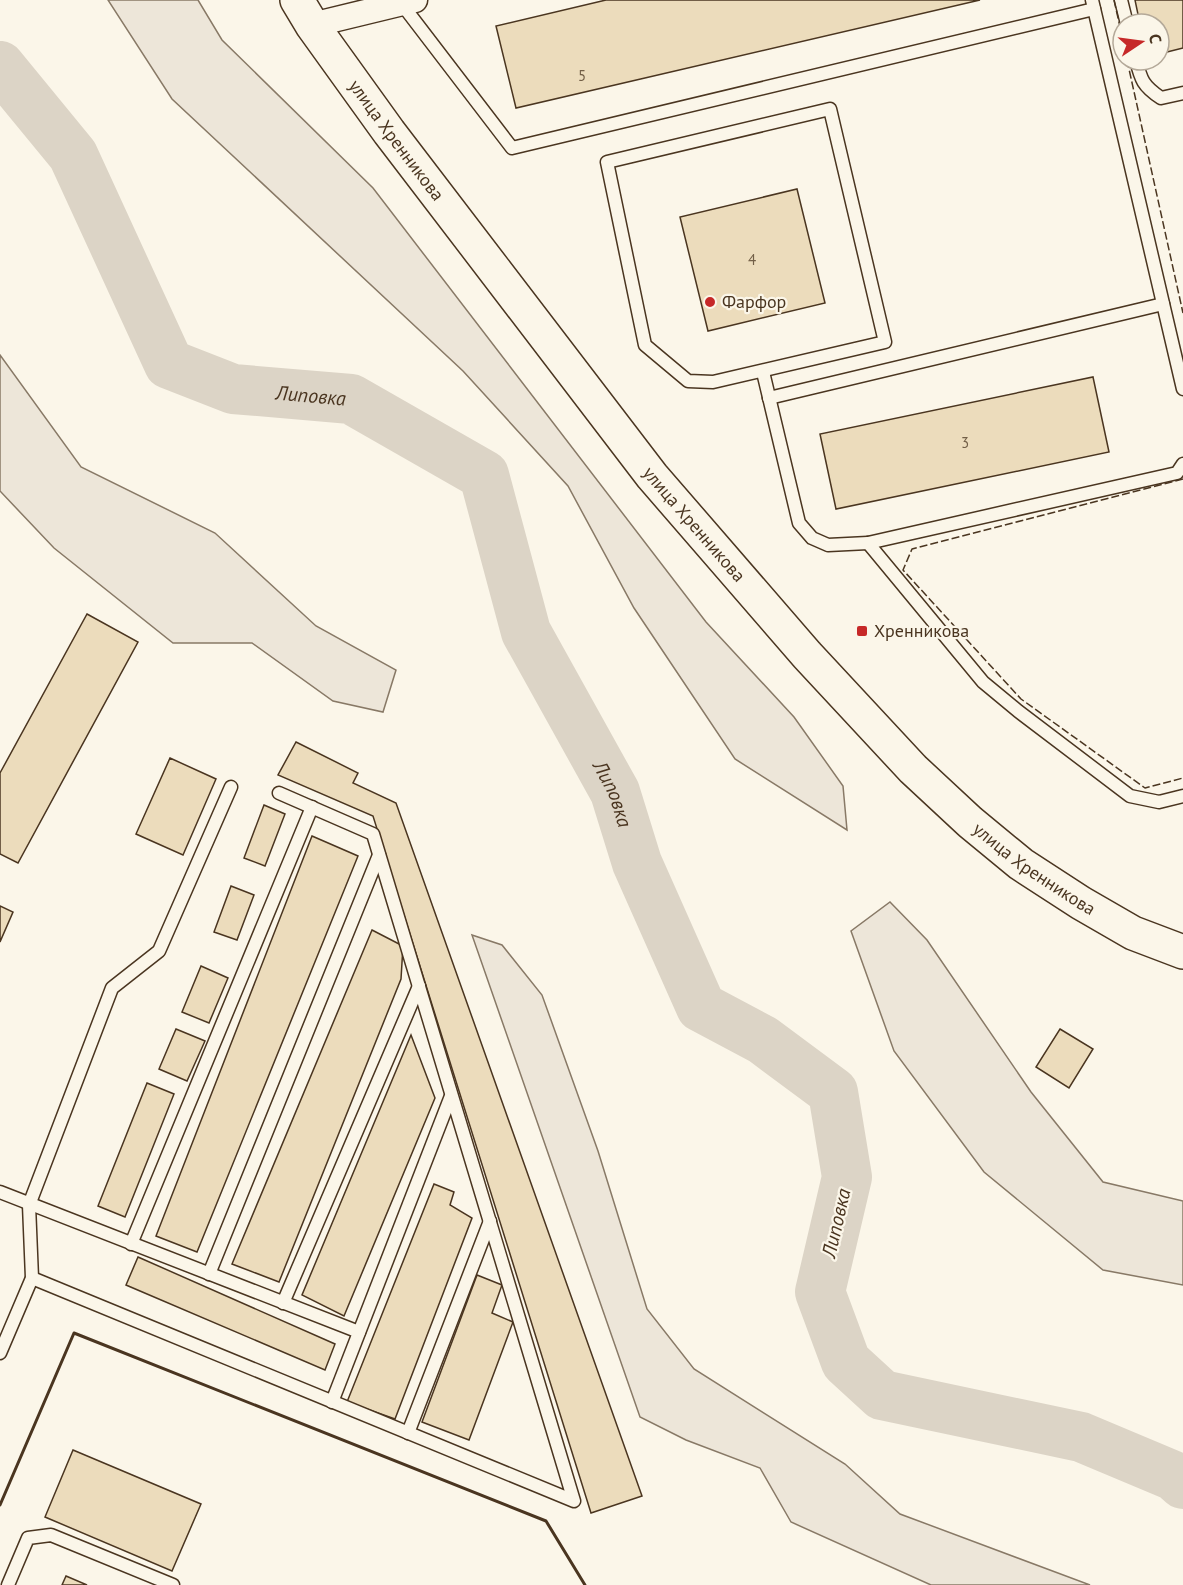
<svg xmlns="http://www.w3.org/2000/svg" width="1183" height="1585" viewBox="0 0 1183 1585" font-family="'PT Sans',sans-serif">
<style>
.green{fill:#ede6d9;stroke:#887966;stroke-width:1.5}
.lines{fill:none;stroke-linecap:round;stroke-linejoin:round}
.river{stroke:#dcd4c6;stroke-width:50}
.building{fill:#ecdcbc;stroke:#4a3520;stroke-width:1.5}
.lane-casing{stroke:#4a3520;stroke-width:15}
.street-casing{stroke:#4a3520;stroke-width:27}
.secondary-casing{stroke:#4a3520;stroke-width:36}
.lane{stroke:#fbf6e9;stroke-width:12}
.street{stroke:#fbf6e9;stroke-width:24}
.secondary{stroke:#fbf6e9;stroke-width:33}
.fence{stroke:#4a3520;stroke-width:1.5;stroke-dasharray:8 3;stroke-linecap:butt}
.wall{stroke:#4a3520;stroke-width:3}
.poi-dot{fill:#c62828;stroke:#fbf6e9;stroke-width:2}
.labels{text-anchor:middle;stroke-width:4.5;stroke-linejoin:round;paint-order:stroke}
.number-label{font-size:15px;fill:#725f47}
.street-label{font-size:18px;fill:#4a3520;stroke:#fbf6e9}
.poi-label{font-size:18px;fill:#4a3520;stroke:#fbf6e9;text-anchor:start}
.water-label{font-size:20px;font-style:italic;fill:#4a3520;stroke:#fbf6e9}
</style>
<rect width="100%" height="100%" fill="#fbf6e9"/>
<g class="green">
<path d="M108,0H198L222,40L373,188L706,622L794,717L843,786L847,830L735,759L634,608L568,486L463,371L172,99Z"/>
<path d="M0,355L81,467L215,533L316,626L396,670L383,712L333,701L252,643H173L54,548L0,491Z"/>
<path d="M890,902L927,940L1031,1092L1103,1182L1183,1201V1285L1103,1270L984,1172L894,1051L851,931Z"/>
<path d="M472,935L502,945L542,995L598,1151L647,1309L694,1369L845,1464L900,1514L1090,1585H931L791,1522L760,1468L686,1440L640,1417Z"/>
</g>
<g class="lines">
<path class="river" id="s1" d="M0,66L73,155L169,364L233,389L351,399L484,475L526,632L615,792L637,863L701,1007L763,1040L833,1092L847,1177L820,1292L846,1362L882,1395L1081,1437L1174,1476L1183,1484"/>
</g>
<g class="building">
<path d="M606,0H980L516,108L496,26Z"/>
<path d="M1135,0H1183V48L1159,54V24H1140Z"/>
<path d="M797,189L825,303L708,331L680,217Z"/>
<path d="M1093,377L1109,452L836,509L820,434Z"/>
<path d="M87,614L138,642L18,863L0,854V773Z"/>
<path d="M296,742L358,773L353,783L396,803L642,1496L591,1513L373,816L278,775Z"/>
<path d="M170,758L216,779L183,855L136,834Z"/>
<path d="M264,805L285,814L265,866L244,858Z"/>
<path d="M312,836L358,856L197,1252L156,1236Z"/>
<path d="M231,886L254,895L237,940L214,932Z"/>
<path d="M0,906L13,912L0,942Z"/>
<path d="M372,930L403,946L401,979L279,1282L232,1264Z"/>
<path d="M201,966L228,978L209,1023L182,1012Z"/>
<path d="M176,1029L205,1041L187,1081L159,1069Z"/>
<path d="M1060,1029L1093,1049L1069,1088L1036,1067Z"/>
<path d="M411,1035L435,1098L344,1316L302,1295Z"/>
<path d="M147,1083L174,1094L125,1217L98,1206Z"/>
<path d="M434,1184L454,1192L450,1205L472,1218L395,1419L347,1402Z"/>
<path d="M138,1257L335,1344L325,1370L126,1285Z"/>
<path d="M477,1275L502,1285L492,1313L513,1322L469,1440L422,1422Z"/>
<path d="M73,1450L201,1504L172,1571L45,1517Z"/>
<path d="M66,1576L87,1585H62Z"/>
</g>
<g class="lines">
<g class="lane-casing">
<g id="lane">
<path d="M1092,0L1183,389"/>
<path d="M1121,0L1127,24"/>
<path d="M401,3L512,148L1094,9"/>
<path d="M1136,60C1141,80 1143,86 1161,98L1183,93"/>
<path d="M830,109L885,342L713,382L688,381L645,345L607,162Z"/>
<path d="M763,372L799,523L812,538L828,545L868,543"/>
<path d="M769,398L1163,304"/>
<path d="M1183,464L1177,473L868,543L983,682L1018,711L1130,796L1159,802L1183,796"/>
<path d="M0,1192L359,1332"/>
<path d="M131,1244L312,807"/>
<path d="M209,1274L379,855"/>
<path d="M32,1278L574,1501L373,834L279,793"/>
<path d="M283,1303L419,986"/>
<path d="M0,1353L32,1278L29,1205L112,988L159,951L231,787"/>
<path d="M332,1402L451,1096"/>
<path d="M408,1433L490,1221"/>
<path d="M8,1585L28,1538L51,1535L173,1585"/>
</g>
</g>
<g class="street-casing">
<path id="street" d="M312,25L415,0"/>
</g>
<g class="secondary-casing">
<g id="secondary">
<path id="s2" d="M297,0L312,25L389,132L652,476L807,655L913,769L970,822L1021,864L1081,903L1133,933L1183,952"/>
</g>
</g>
<use href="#lane" class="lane"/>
<use href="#street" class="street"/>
<use href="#secondary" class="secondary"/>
<g class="fence">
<path d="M1114,0L1123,40"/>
<path d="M1127,60L1183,313"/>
<path d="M1183,479L912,549L903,570L1021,699L1145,788L1183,778"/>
</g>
<path class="wall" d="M0,1505L74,1333L546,1521L585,1585"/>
</g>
<g class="poi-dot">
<circle cx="710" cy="302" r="6"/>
<rect x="856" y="625" width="12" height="12" rx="3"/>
</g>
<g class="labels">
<g class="number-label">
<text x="582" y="81">5</text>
<text x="752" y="265">4</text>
<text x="965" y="448">3</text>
</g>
<g class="street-label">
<text dy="6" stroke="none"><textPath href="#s2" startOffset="172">улица Хренникова</textPath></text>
<text dy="6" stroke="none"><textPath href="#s2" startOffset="658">улица Хренникова</textPath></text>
<text dy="6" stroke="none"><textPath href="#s2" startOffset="1144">улица Хренникова</textPath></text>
</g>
<g class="poi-label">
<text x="722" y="308">Фарфор</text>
<text x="874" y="637">Хренникова</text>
</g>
<g class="water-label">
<text dy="7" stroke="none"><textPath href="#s1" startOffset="492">Липовка</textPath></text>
<text dy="7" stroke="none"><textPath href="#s1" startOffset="1032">Липовка</textPath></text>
<text transform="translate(836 1223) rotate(-77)" y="7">Липовка</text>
</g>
</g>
<g transform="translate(1141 42) rotate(77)"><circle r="28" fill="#fbf6e9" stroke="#b4a999" stroke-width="1.5"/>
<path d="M0-4.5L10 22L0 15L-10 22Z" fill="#c62828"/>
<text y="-9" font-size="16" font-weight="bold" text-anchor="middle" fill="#4a3520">С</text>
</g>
</svg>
